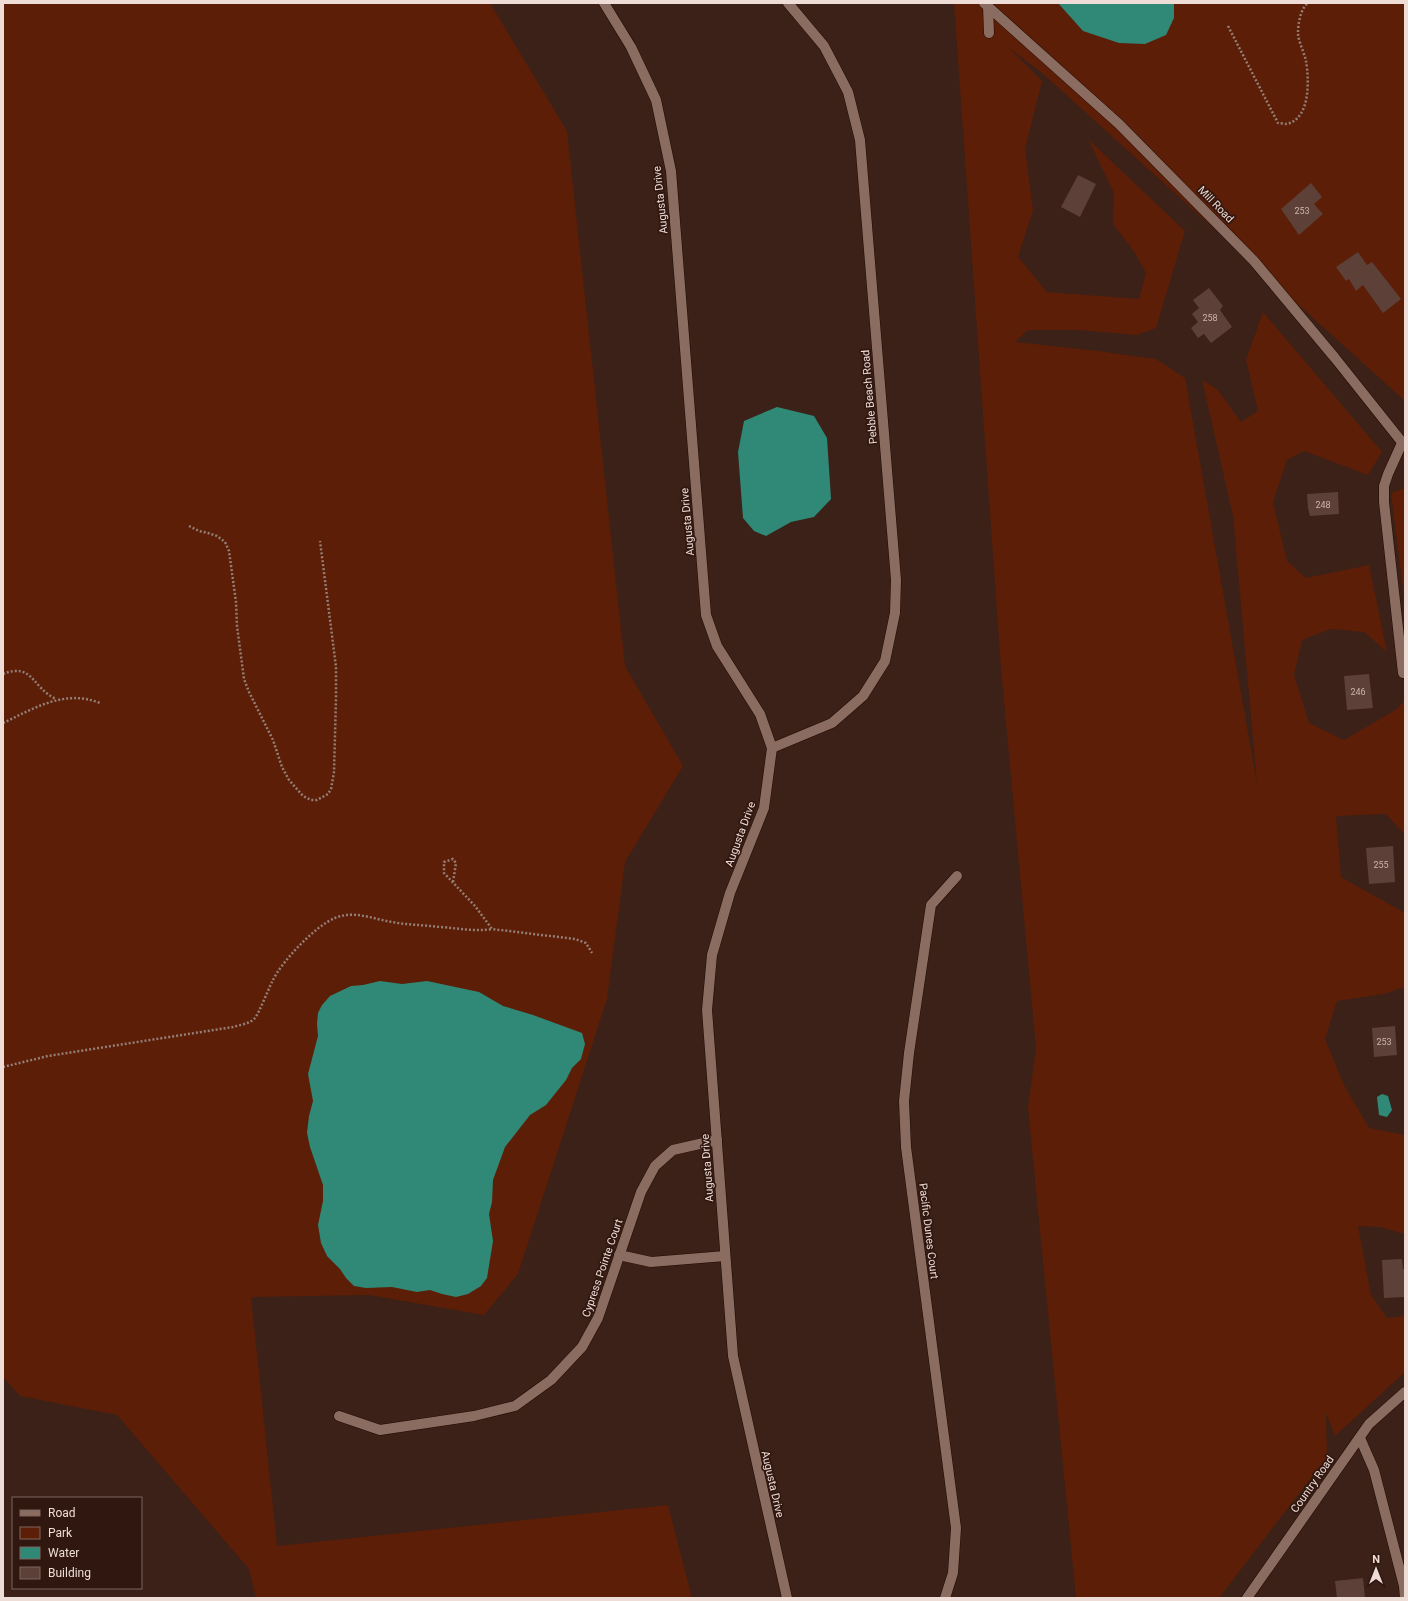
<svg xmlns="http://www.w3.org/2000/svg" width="1408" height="1601" viewBox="0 0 1408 1601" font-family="Roboto,sans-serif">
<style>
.green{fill:#5c1e07}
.water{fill:#308877}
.building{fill:#5d4037}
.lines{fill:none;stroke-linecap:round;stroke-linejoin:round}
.service-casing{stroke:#210a03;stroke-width:11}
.minor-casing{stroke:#210a03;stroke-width:11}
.secondary-casing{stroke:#210a03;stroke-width:11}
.path{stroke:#947e76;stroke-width:2.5;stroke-dasharray:2 2;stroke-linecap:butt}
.service{stroke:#8b6c61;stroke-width:10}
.minor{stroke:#8b6c61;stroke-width:10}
.secondary{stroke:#8b6c61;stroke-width:10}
.labels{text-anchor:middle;stroke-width:3.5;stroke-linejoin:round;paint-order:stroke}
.number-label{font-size:9px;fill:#cab5ae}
.street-label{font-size:11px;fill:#eedcd6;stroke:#30170f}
</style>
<rect width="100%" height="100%" fill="#3b2118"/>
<g class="green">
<path d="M3,3H490L567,131L625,666L683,766L625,862L607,999L518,1274L484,1315L369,1295L251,1297L277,1546L668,1505L692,1598H256L249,1569L117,1415L20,1396L3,1377Z"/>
<path d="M954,3H1405V401L1042,73L1009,48L1042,81L1025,149L1033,210L1018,257L1047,292L1139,299L1146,273L1133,250L1113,224L1114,193L1088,139L1185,231L1156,328L1137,335L1078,330H1028L1015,342L1098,351L1156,359L1185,378L1257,783L1233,516L1202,380L1217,389L1241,422L1258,411L1246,360L1263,312L1382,452L1368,475L1304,451L1287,460L1273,502L1287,561L1306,578L1369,565L1387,652L1364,632L1331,629L1302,640L1294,675L1309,723L1344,740L1397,709L1405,700V835L1386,814L1336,816L1341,877L1405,913V987L1384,994L1337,1001L1325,1039L1344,1085L1369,1128L1405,1135V1234L1380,1227L1358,1226L1371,1295L1387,1318L1405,1316V1372L1335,1436L1326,1413L1327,1457L1219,1598H1076L1028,1108L1036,1048L1001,668Z"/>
<path d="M1405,488V604L1391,493Z"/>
</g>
<g class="water">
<path d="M1058,3H1174V18L1166,35L1145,44L1119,43L1083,31Z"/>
<path d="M777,407L814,416L827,438L831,499L814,517L791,522L766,536L754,531L743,518L738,452L744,421Z"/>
<path d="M380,981L402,984L427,981L479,992L503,1006L533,1015L582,1033L585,1044L581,1059L572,1068L566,1080L546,1105L530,1115L505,1147L493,1180L492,1202L489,1214L493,1241L487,1278L481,1286L468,1294L456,1297L442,1294L430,1290L417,1292L392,1287L366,1288L354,1286L346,1278L340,1269L327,1256L321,1243L318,1225L323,1201V1185L310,1147L307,1133L309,1116L313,1101L308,1074L318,1036L317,1024L318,1013L322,1005L330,996L351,986L363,985Z"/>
<path d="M1382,1094L1388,1096L1392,1110L1387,1117L1379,1115L1377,1097Z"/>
</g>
<g class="building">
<path d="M1078,175L1096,184L1080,217L1061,207Z"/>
<path d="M1311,183L1322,197L1314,204L1323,214L1299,235L1281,209Z"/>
<path d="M1358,252L1367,265L1372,262L1401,299L1383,313L1363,285L1356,291L1349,279L1346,281L1336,267Z"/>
<path d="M1209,288L1223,306L1220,310L1232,327L1211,343L1204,334L1198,338L1191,328L1198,322L1192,314L1199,308L1193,300Z"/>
<path d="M1338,492L1339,514L1310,516L1308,508L1307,494Z"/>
<path d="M1369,674L1373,708L1347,710L1344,676Z"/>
<path d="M1393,846L1395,882L1369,884L1366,848Z"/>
<path d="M1395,1026L1397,1055L1374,1057L1372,1028Z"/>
<path d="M1402,1259L1403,1269H1405V1297L1384,1298L1382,1260Z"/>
<path d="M1363,1578L1365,1598H1337L1335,1581Z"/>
</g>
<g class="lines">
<g class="service-casing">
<g id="service">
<path d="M1402,443L1388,474L1384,486V502L1403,673"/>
<path d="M1360,1438L1374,1470L1404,1586L1405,1598"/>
</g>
</g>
<g class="minor-casing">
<g id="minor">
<path d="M604,3L631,47L656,100L671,171L706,615L717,646L760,714L772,748L764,808L730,893L712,955L707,1010L733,1356L787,1598"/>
<path d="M988,6L989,33"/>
<path d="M772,748L832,723L863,696L885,661L895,613L896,580L860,140L848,92L824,46L788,3"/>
<path d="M619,1255L651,1262L725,1256"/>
<path d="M339,1416L380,1430L474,1416L515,1406L551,1380L582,1347L598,1318L641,1192L655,1166L673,1150L717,1140"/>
<path d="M945,1598L953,1573L956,1528L906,1147L904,1101L909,1053L931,905L957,876"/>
<path d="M1247,1598L1369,1424L1405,1392"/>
</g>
</g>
<g class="secondary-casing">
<path id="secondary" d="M984,3L1119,124L1254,261L1335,358L1405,446"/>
</g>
<g class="path">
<path d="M1228,26L1278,123C1280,123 1284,124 1287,124C1311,118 1309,79 1306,61C1304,52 1299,43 1298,34C1298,25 1300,9 1308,3"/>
<path d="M189,526L199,531L208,533L217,536L225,542L229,551L236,602L237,626L244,679L249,692L273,740L282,767L289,780L303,796L311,800H317L328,794L331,789L334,772L336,698V667L320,541"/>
<path d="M3,674C33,662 32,688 56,699"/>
<path d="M3,723C35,708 64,689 100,703"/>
<path d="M453,882L456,863L453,859L444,862V873L475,906L492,929L575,939L586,943L592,953"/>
<path d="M3,1067L48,1056L233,1027C239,1025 250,1024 255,1018C259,1013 268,990 272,982C281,962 315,926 335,918C354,910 373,919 392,922C408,925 424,925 440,927C458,928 474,932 492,929"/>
</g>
<use href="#service" class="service"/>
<use href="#minor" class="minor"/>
<use href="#secondary" class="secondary"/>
</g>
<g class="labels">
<g class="number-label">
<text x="1302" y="214">253</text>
<text x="1210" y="321">258</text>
<text x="1323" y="508">248</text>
<text x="1358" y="695">246</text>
<text x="1381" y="868">255</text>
<text x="1384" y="1045">253</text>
</g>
<g class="street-label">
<text transform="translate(660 200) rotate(-96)" y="4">Augusta Drive</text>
<text transform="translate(1216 204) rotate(46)" y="4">Mill Road</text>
<text transform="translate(869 397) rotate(-95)" y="4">Pebble Beach Road</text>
<text transform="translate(687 522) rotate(-95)" y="4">Augusta Drive</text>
<text transform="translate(740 834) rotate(-70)" y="4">Augusta Drive</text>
<text transform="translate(707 1168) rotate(-94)" y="4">Augusta Drive</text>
<text transform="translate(929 1231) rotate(83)" y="4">Pacific Dunes Court</text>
<text transform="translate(602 1268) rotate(-71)" y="4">Cypress Pointe Court</text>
<text transform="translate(773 1484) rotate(77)" y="4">Augusta Drive</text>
<text transform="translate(1312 1484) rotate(-55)" y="4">Country Road</text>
</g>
</g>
<rect width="1408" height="1601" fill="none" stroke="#eedcd6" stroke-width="8"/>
<rect x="12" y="1497" width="130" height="92" fill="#30170f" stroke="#7c665f"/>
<rect x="20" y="1510" width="20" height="6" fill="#8b6c61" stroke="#7c665f"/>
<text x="48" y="1517" font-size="12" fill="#eedcd6">Road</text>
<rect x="20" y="1527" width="20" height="12" fill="#5c1e07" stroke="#7c665f"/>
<text x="48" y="1537" font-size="12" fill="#eedcd6">Park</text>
<rect x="20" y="1547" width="20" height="12" fill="#308877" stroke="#7c665f"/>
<text x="48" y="1557" font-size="12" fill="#eedcd6">Water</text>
<rect x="20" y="1567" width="20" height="12" fill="#5d4037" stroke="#7c665f"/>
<text x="48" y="1577" font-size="12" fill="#eedcd6">Building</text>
<g transform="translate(1376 1569)" stroke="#30170f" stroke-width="3" paint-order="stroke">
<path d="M0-3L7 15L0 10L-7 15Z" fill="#eedcd6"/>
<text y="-6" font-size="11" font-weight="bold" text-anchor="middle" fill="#eedcd6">N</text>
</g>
</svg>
